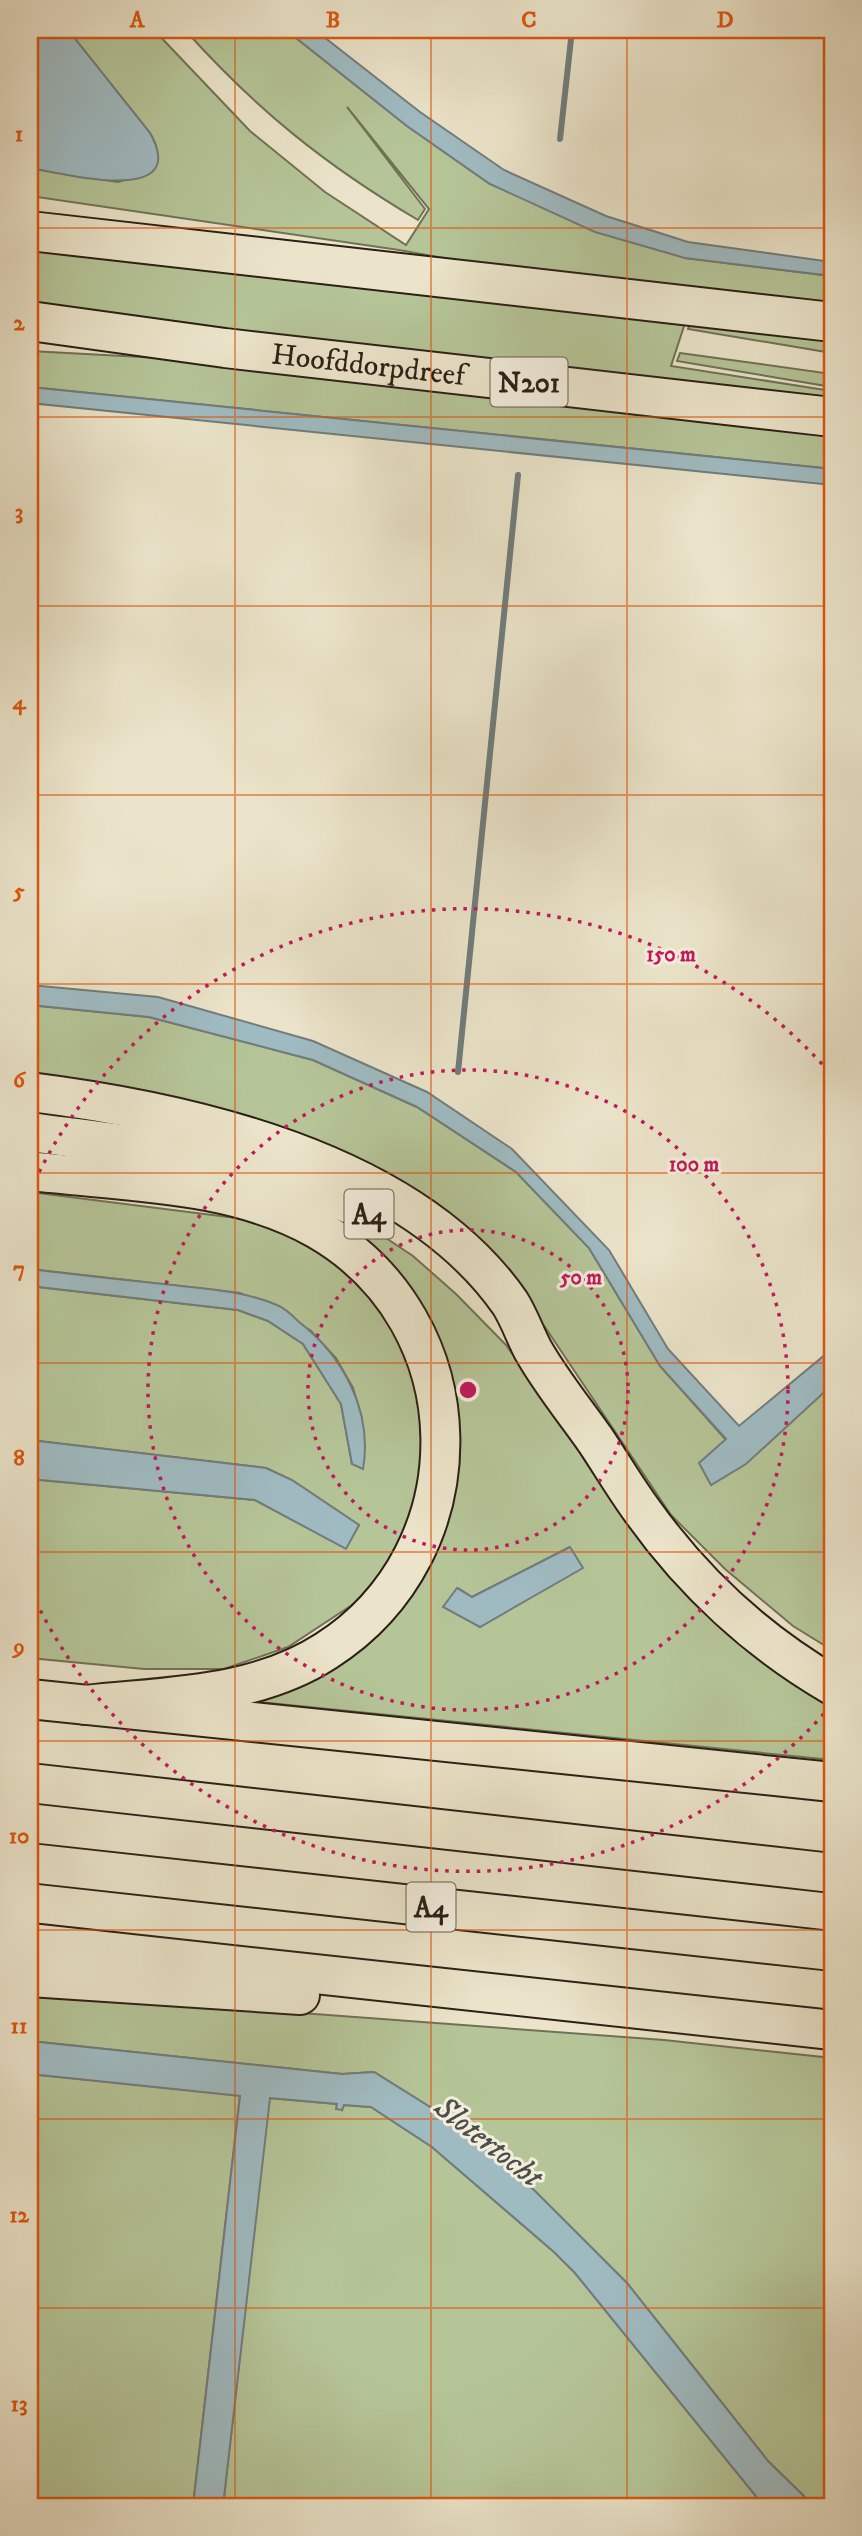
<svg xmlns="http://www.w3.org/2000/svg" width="862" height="2536" viewBox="0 0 862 2536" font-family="'IM FELL DW Pica',serif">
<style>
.green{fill:#b5c598;stroke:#707256;stroke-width:2;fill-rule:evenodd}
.water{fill:#9fbbc2;stroke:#717d7d;stroke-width:2}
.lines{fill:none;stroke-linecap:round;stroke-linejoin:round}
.stream{stroke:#717d7d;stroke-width:6}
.highway-casing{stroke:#2b1f15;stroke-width:42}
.highway{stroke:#ebe4ca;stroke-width:38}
.grid{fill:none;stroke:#df560c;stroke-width:2;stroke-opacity:0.55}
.ring{fill:none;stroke:#c2185b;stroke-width:3.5;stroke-dasharray:3.5 7}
.labels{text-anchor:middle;stroke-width:6;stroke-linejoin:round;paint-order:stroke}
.shield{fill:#f2eddd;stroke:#675d51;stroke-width:2}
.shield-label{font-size:28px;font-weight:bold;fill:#2b1f15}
.street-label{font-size:30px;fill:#2b1f15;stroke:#f2eddd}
.water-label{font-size:32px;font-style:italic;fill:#4e4e49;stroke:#f2eddd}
.centre{fill:#c2185b;stroke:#f2eddd;stroke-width:3.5}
.ring-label{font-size:21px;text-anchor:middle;font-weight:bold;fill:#c2185b;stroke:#f2eddd;stroke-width:6;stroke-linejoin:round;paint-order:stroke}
.neatline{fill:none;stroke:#df560c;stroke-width:2.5}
.grid-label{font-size:23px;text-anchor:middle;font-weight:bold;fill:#df560c}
</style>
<rect width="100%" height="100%" fill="#ebe4ca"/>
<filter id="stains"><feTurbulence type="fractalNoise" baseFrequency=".00286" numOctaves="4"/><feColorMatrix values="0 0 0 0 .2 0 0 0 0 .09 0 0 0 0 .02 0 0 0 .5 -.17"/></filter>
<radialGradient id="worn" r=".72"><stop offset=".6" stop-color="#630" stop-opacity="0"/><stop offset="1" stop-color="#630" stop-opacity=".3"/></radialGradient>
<g class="green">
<path d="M68,30H154L250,131L325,192L406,245L429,209L347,107L425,209L418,220C325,165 257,110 185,30H286L407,126L490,184L685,258L832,276V311L555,278L399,250L30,196V168L118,182L153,171C160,156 158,147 150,133Z"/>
<path d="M30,240L686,320L671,366L832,391V398L30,307Z"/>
<path d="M690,324L832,340V353L688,329Z"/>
<path d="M30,351L179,359L832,432V469L30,387Z"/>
<path d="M680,353L832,374V387L677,361Z"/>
<path d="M30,1005L149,1017L313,1060L417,1107L516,1172L589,1248L660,1366L726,1440L832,1385V1650L793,1626L725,1569L671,1515L545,1327L467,1241L30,1084Z"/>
<path d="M30,1192L236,1218L274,1227L322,1255L355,1278L385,1317L405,1353L420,1404L425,1450L414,1508L390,1563L355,1603L288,1647L224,1669H144L30,1658V1479L255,1500L346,1548L359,1525L292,1480L266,1468L30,1440V1286L238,1310L268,1321L303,1344L341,1404L352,1464L362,1418L353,1388L336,1358L310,1330L240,1293L30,1269Z"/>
<path d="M322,1202L368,1226L413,1256L456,1294L506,1345L637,1531L832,1700V1760L240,1700L342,1652L449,1464L359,1249ZM570,1547L480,1627L458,1588L472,1597Z"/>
<path d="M30,1993L664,2040L832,2058V2506H814L768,2461L627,2283L535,2191L446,2117L374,2072L342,2074L30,2041Z"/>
<path d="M30,2074L240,2095L193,2506H30Z"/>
<path d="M269,2098L337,2104L342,2110L344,2105L371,2107L432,2147L554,2252L575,2273L764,2506H223Z"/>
</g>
<g class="water">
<path d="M30,30H68L150,133C192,208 61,173 30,168Z"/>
<path d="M286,30H315L420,112L504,170L606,216L688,242L832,262V276L685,258L595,232L490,184L407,126Z"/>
<path d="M30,387L832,469V485L30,403Z"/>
<path d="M30,985L158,997L313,1041L427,1092L512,1149L609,1250L668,1349L739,1426L832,1349V1385L746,1464L711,1485L699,1463L726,1439L660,1366L589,1248L516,1172L417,1107L313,1060L149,1017L30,1005Z"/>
<path d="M30,1269C77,1275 125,1280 173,1285C208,1289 244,1291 277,1305C285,1308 292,1315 298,1321C343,1356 373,1411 363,1469L352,1464L341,1404L303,1344L268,1321L238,1310L30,1286Z"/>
<path d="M30,1440L266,1468L292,1480L359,1525L346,1549L255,1500L30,1479Z"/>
<path d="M570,1547L583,1568L480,1627L443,1607L457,1588L472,1597Z"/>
<path d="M30,2041L342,2074L374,2072L446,2117L535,2191L627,2283L768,2461L814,2506H764L575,2273L554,2252L432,2147L371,2107L344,2105L342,2110L336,2109L337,2104L270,2098L223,2506H193L240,2096L30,2074Z"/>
</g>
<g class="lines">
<g class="stream">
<path d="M560,139L572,30"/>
<path d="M458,1072L518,475"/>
</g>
<g class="highway-casing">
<g id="highway">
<path d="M30,231L832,322"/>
<path id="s1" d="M30,321L225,348L832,417"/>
<path d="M30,1092C190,1112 411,1161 510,1303C519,1317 525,1335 533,1350C551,1382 575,1411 596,1441C612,1465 626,1489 643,1512C693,1582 758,1642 832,1685"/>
<path d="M30,1132C143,1147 256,1157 360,1209"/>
<path d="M30,1171C124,1182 233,1181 317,1229C479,1322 481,1552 326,1651C255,1697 167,1696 86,1705"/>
<path d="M30,1699L832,1782"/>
<path d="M30,1783L832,1873"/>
<path d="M30,1863L832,1951"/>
<path d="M30,1943L832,2030"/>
<path d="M30,1977L300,1995"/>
</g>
</g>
<use href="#highway" class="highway"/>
</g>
<path class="grid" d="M235,30V2506M431,30V2506M627,30V2506M30,228H832M30,417H832M30,606H832M30,795H832M30,984H832M30,1173H832M30,1363H832M30,1552H832M30,1741H832M30,1930H832M30,2119H832M30,2308H832"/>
<g class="ring">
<circle cx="468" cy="1390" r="160"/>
<circle cx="468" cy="1390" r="320"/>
<path d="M831 1706A481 481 0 0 1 30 1589M30 1191A481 481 0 0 1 831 1074"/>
</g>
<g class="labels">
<g class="shield">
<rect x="490.5" y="357.5" width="77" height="49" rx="5"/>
<rect x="344.5" y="1189.5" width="49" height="49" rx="5"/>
<rect x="406.5" y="1882.5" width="49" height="49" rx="5"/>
</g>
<g class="shield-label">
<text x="529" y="392">N201</text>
<text x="369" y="1224">A4</text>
<text x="431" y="1917">A4</text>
</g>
<g class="street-label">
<text dy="10" stroke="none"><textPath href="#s1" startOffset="341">Hoofddorpdreef</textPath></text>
</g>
<g class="water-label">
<text transform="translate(489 2141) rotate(38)" y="11">Slotertocht</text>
</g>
</g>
<circle cx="468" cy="1390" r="10" class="centre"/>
<g class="ring-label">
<text x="671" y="961">150 m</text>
<text x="694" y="1171">100 m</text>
<text x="581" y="1284">50 m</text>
</g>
<rect width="862" height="2536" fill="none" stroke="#ebe4ca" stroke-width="77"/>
<rect x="38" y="38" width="786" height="2460" class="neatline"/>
<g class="grid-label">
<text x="137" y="27">A</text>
<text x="333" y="27">B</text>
<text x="529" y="27">C</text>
<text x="725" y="27">D</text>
<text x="19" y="141">1</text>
<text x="19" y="330">2</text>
<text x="19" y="519">3</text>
<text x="19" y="709">4</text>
<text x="19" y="898">5</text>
<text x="19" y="1087">6</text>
<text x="19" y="1276">7</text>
<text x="19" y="1465">8</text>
<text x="19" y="1654">9</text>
<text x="19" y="1843">10</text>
<text x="19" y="2033">11</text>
<text x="19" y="2222">12</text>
<text x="19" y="2411">13</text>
</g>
<rect width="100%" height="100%" filter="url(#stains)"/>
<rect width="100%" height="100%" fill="url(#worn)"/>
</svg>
